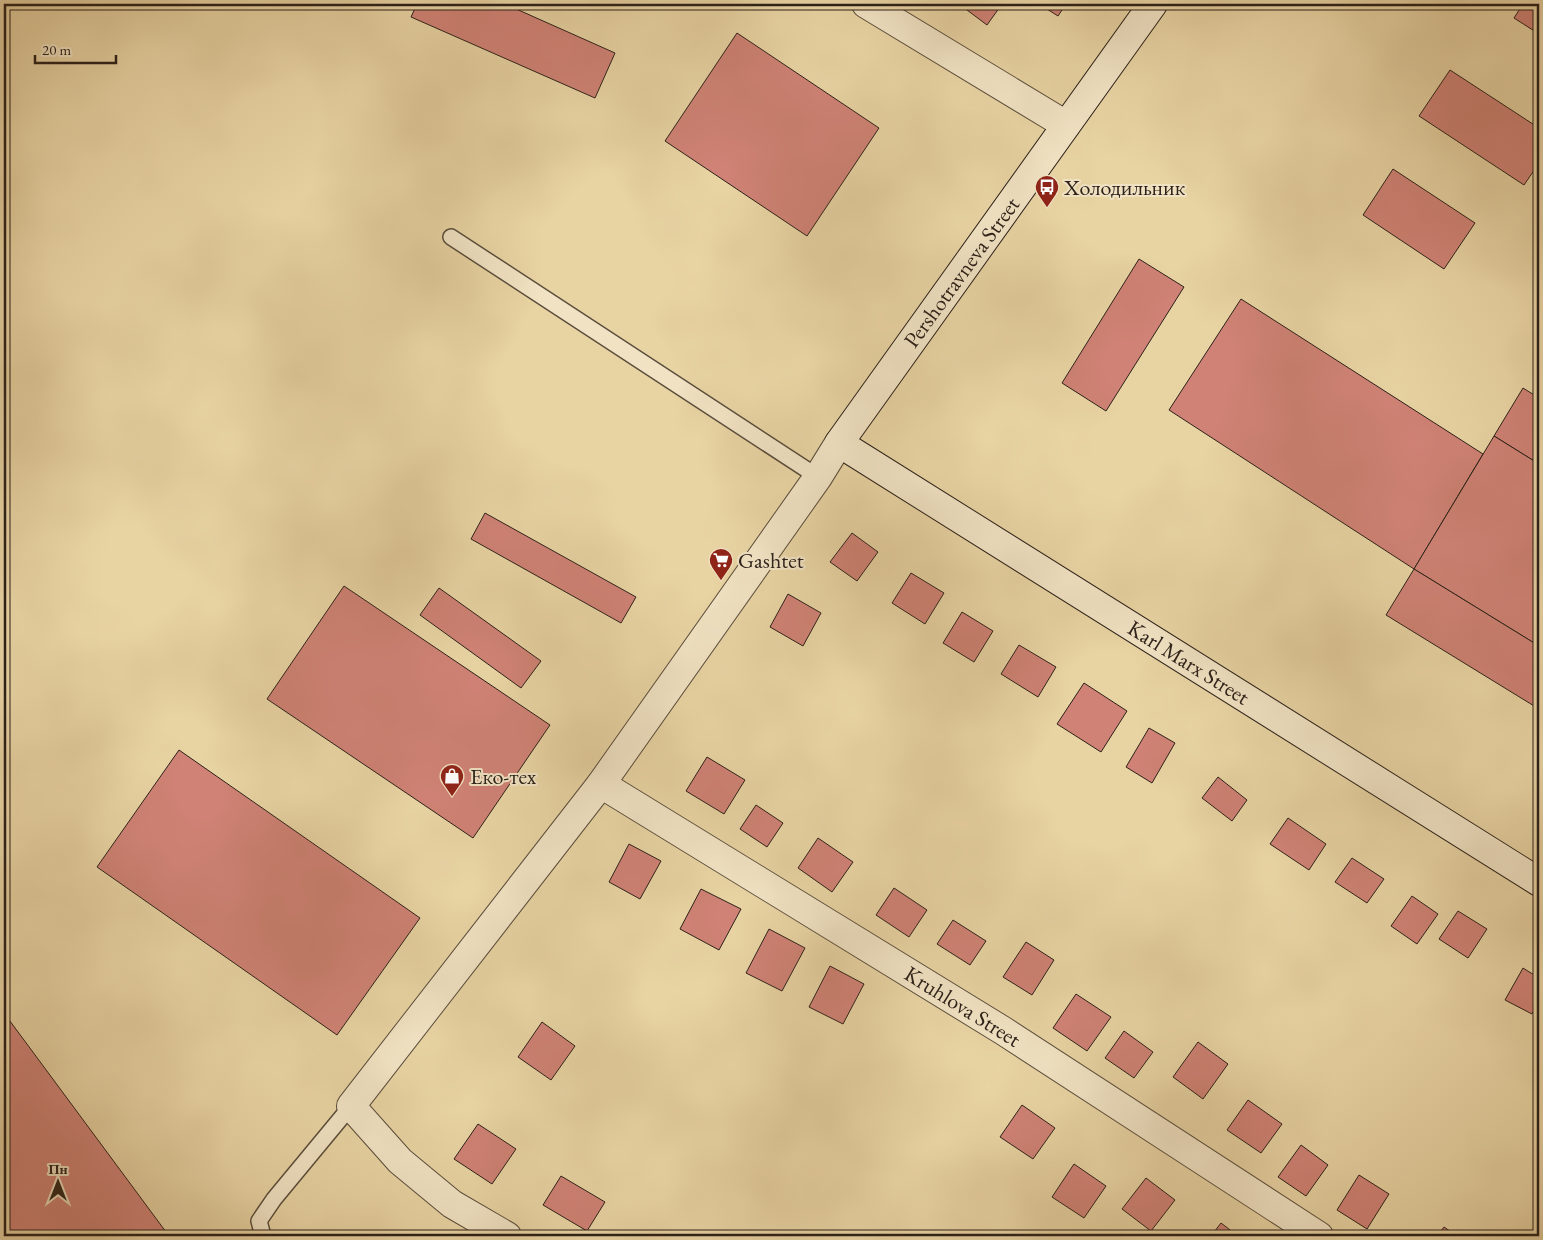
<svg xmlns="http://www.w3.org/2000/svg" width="1543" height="1240" viewBox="0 0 1543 1240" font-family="'EB Garamond',serif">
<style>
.building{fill:#cf8275;stroke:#2c2119}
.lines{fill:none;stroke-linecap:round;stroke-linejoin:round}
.lane-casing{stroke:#5b4e3c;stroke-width:18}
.street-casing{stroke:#5b4e3c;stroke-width:30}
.secondary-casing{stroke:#2c2119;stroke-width:30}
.lane{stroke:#f0e2c3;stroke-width:15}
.street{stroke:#f0e2c3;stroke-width:28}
.secondary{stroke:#f0e2c3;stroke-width:28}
.labels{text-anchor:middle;stroke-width:4;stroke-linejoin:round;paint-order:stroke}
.poi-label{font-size:22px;fill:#2c2119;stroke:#f0e2c3;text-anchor:start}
.street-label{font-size:22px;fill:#2c2119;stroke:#f0e2c3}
</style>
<rect width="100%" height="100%" fill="#e8d3a3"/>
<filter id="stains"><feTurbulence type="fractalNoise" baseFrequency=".004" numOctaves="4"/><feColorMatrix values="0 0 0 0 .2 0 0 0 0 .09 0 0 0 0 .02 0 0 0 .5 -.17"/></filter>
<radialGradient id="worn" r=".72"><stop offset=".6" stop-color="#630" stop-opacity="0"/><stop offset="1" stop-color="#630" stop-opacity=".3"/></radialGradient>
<g class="building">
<path d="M417,4H505L615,53L595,98L411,17Z"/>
<path d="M965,4H1002L987,25L963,7Z"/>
<path d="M1039,4H1066L1058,16Z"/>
<path d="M1523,4H1539V34L1514,18Z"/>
<path d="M737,33L879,128L807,236L665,141Z"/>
<path d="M1450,70L1539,128V163L1524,185L1419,116Z"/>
<path d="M1393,169L1475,223L1444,269L1363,215Z"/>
<path d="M1139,259L1184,287L1106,411L1062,383Z"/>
<path d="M1241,299L1483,454L1414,569L1169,410Z"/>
<path d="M1523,388L1539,398V464L1494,436Z"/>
<path d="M1494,436L1539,464V646L1414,569Z"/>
<path d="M485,513L636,597L621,623L471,539Z"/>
<path d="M852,533L878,552L857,581L830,562Z"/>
<path d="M1414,569L1539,646V709L1386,615Z"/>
<path d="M911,573L944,593L925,624L892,603Z"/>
<path d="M344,586L550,725L473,838L267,699Z"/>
<path d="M439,588L541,661L521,688L420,615Z"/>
<path d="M788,594L821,613L803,646L770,627Z"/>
<path d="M962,612L993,631L974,662L943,643Z"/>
<path d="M1019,645L1056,667L1038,697L1001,674Z"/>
<path d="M1084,683L1127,711L1101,752L1057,724Z"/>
<path d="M1149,728L1175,743L1152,783L1126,767Z"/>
<path d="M179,750L420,918L337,1035L97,867Z"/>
<path d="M707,757L745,780L724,814L686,791Z"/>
<path d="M1218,777L1247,800L1232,821L1202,798Z"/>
<path d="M756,805L783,823L767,847L740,829Z"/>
<path d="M1288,818L1326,844L1309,870L1270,844Z"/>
<path d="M818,838L853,862L832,892L798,868Z"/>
<path d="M629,844L661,861L640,899L609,882Z"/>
<path d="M1352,858L1384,879L1367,903L1335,882Z"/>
<path d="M894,888L927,910L909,937L876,915Z"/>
<path d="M701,889L741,909L719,950L680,929Z"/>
<path d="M1412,896L1438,914L1417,944L1391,926Z"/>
<path d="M1458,911L1487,929L1468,958L1439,939Z"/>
<path d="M953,920L986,941L970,965L937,944Z"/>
<path d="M769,929L805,948L782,991L746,973Z"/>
<path d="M1026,942L1054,960L1032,995L1003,977Z"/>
<path d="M830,966L864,984L843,1024L809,1007Z"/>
<path d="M1523,968L1539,978V1001L1532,1014L1505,1000Z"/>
<path d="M1076,994L1111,1017L1087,1051L1053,1028Z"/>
<path d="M4,1013L169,1236H4Z"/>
<path d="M542,1022L575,1046L551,1080L518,1057Z"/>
<path d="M1124,1031L1153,1052L1134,1078L1105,1058Z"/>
<path d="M1198,1042L1228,1064L1203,1099L1173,1077Z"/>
<path d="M1248,1100L1282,1124L1261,1153L1227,1130Z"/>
<path d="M1022,1105L1055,1128L1033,1159L1000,1137Z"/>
<path d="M478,1124L516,1149L492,1184L454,1159Z"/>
<path d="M1301,1145L1328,1165L1306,1196L1278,1177Z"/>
<path d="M1074,1164L1106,1186L1084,1218L1052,1197Z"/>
<path d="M1359,1175L1389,1194L1367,1229L1337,1210Z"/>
<path d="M561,1176L605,1202L587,1231L543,1205Z"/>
<path d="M1146,1178L1175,1200L1151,1231L1122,1209Z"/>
<path d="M1221,1223L1238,1236H1211Z"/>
<path d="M1444,1227L1457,1236H1437Z"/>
</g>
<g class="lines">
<g class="lane-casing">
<g id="lane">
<path d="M451,237L818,477"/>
<path d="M263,1236L259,1221L274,1199L351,1106"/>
</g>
</g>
<g class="street-casing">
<g id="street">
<path d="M866,4L1066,125"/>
<path d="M601,784L1002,1030L1319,1236"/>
<path d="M507,1236L452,1204L400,1161L351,1106L601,784L818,477L839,443"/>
</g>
</g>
<g class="secondary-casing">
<path id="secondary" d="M1153,4L839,443L1539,882"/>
</g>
<use href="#lane" class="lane"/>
<use href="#street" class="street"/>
<use href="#secondary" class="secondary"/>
</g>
<defs>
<g id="bus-pin" transform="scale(1.25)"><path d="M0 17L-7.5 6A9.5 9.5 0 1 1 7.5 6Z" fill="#8f2418" stroke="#f0e2c3"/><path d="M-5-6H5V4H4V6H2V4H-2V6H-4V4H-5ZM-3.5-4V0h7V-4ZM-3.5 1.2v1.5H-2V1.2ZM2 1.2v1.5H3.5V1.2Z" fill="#fff"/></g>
<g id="supermarket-pin" transform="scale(1.25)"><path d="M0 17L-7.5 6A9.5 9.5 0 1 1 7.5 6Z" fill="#8f2418" stroke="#f0e2c3"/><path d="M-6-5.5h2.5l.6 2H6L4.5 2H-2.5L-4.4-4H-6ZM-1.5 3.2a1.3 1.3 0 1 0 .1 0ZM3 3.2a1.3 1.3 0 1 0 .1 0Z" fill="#fff"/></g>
<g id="shop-pin" transform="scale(1.25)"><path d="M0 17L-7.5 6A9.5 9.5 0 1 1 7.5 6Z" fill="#8f2418" stroke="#f0e2c3"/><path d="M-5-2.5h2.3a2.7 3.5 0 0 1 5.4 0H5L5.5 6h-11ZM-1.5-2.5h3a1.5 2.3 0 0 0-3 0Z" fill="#fff"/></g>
</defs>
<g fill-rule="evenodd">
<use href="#bus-pin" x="1047" y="187"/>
<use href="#supermarket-pin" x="721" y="560"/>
<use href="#shop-pin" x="452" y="776"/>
</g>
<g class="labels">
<g class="poi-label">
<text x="1064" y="195">Холодильник</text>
<text x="738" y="568">Gashtet</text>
<text x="470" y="784">Еко-тех</text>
</g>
<g class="street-label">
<text transform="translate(961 272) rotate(-54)" y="8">Pershotravneva Street</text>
<text transform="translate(1189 662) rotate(32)" y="8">Karl Marx Street</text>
<text transform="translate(963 1006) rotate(32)" y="8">Kruhlova Street</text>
</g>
</g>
<rect width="1543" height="1240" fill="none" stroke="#e8d3a3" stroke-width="20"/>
<rect x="5" y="5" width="1533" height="1230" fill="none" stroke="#2c2119" stroke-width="2.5"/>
<rect x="10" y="10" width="1523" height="1220" fill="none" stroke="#2c2119"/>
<g transform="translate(58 1182)" stroke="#f0e2c3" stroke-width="4" paint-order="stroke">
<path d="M0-4L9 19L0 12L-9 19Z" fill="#2c2119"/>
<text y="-8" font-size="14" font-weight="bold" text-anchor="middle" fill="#2c2119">Пн</text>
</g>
<path d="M35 55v8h81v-8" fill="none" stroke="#2c2119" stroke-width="2.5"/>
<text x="42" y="55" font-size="15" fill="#2c2119" stroke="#f0e2c3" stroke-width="4" paint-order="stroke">20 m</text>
<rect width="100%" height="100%" filter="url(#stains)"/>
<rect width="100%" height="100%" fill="url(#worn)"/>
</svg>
